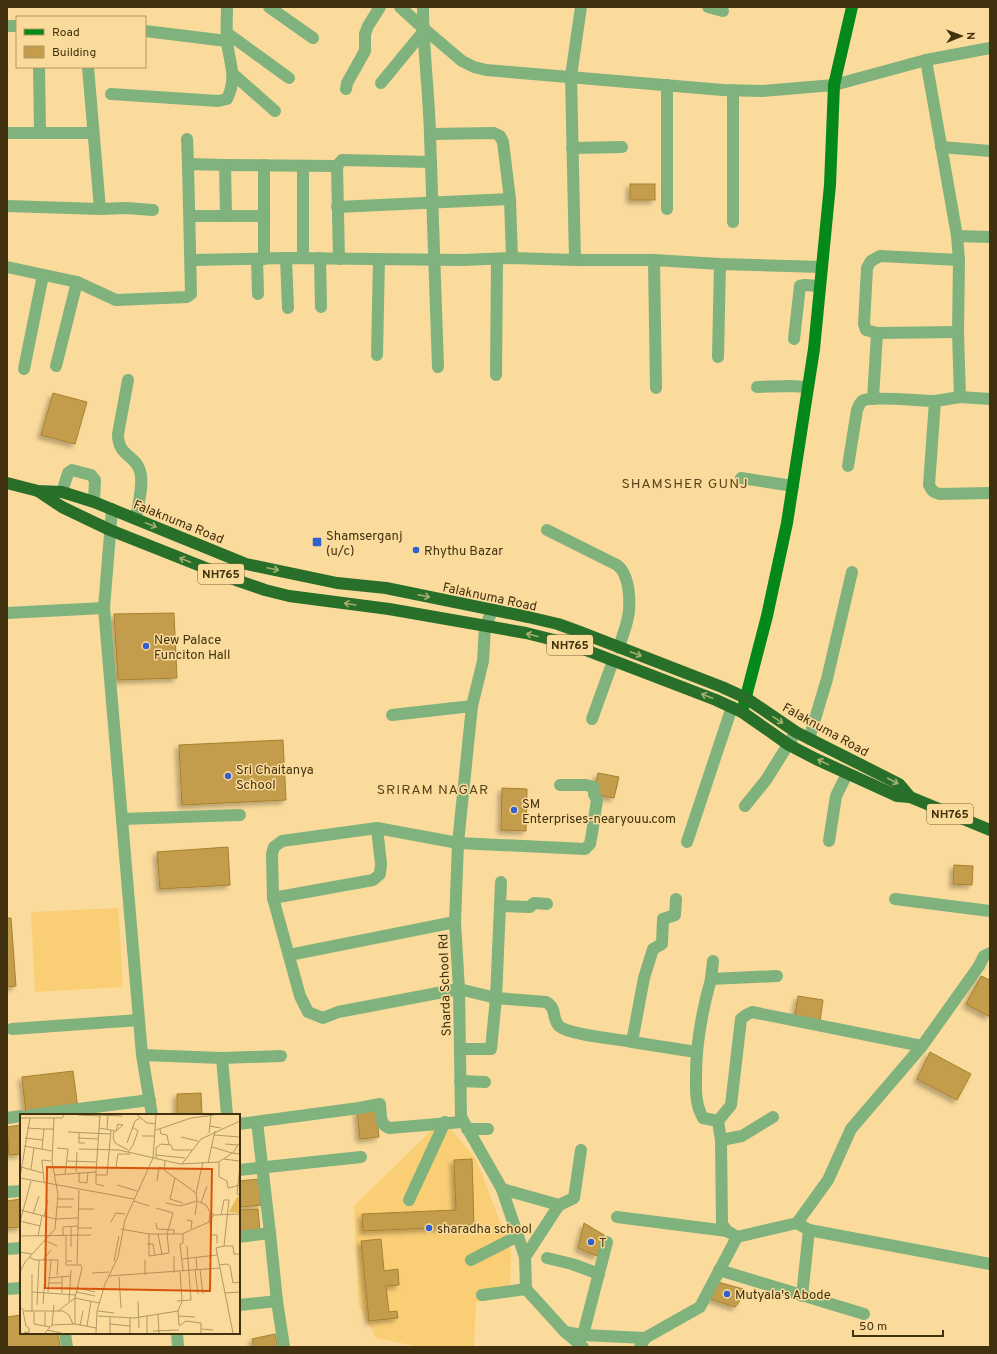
<svg xmlns="http://www.w3.org/2000/svg" width="997" height="1354" viewBox="0 0 997 1354" font-family="Overpass,sans-serif">
<style>
.built{fill:#face74}
.building{fill:#c39d4c;stroke:#a6812d;filter:url(#shadow)}
.lines{fill:none;stroke-linecap:round;stroke-linejoin:round}
.minor{stroke:#7fb27d;stroke-width:12}
.major{stroke:#048819;stroke-width:12}
.highway{stroke:#286f2a;stroke-width:12}
.oneway{stroke:#a7b06e}
.poi-dot{fill:#3060cf;stroke:#fbdb9c;stroke-width:1.5}
.labels{text-anchor:middle;stroke-width:3;stroke-linejoin:round;paint-order:stroke}
.shield{fill:#fbdb9c;stroke:#796439;stroke-width:1}
.shield-label{font-size:12px;font-weight:bold;fill:#41310e}
.street-label{font-size:13px;fill:#41310e;stroke:#fbdb9c}
.poi-label{font-size:13px;fill:#41310e;stroke:#fbdb9c;text-anchor:start}
.neighbourhood-label{font-size:14px;letter-spacing:1px;fill:#5b461b;stroke:#fbdb9c}
.inset-road{fill:none;stroke:#b19763;stroke-width:1}
.view{fill:#d7550c;fill-opacity:0.15;stroke:#d7550c;stroke-width:2}
.inset-edge{fill:none;stroke:#41310e;stroke-width:2}
</style>
<defs>
<filter id="shadow"><feDropShadow dx="-3.5" dy="3.5" stdDeviation="2" flood-color="#0004"/></filter>
</defs>
<rect width="100%" height="100%" fill="#fbdb9c"/>
<g class="built">
<path d="M118,903L123,987L35,992L31,912L118,908Z"/>
<path d="M444,1118L445,1122L476,1159L511,1250L510,1296L476,1302L474,1347H421L376,1338L359,1306L354,1206Z"/>
</g>
<g class="building">
<rect x="630" y="184" width="25" height="16"/>
<path d="M53,393L87,402L75,444L41,435Z"/>
<path d="M174,613L177,678L118,680L114,614Z"/>
<path d="M283,740L286,800L182,805L179,745Z"/>
<path d="M598,773L619,777L614,798L594,794Z"/>
<path d="M502,788L527,789L526,831L501,830Z"/>
<path d="M228,847L230,885L160,889L157,852Z"/>
<path d="M954,865L973,866L972,885L953,884Z"/>
<path d="M7,918H11L16,986L7,987Z"/>
<path d="M981,976L990,980V1017L966,1004Z"/>
<path d="M798,996L823,1000L820,1021L795,1017Z"/>
<path d="M930,1052L971,1074L957,1100L917,1079Z"/>
<path d="M73,1071L78,1109L26,1115L22,1077Z"/>
<path d="M201,1093L202,1115H177V1094Z"/>
<path d="M376,1109L379,1137L360,1139L357,1111Z"/>
<path d="M21,1125V1154L9,1155L7,1127Z"/>
<path d="M472,1159L474,1226L363,1231L362,1214L456,1210L454,1160Z"/>
<path d="M259,1179L261,1205L241,1207L239,1181Z"/>
<path d="M21,1199V1227L7,1228V1201Z"/>
<path d="M258,1209L260,1231L240,1233L239,1210Z"/>
<path d="M584,1223L604,1235L597,1256L578,1248Z"/>
<path d="M381,1239L384,1271L398,1269L399,1285L386,1286L389,1312L397,1311L398,1318L369,1321L361,1241Z"/>
<path d="M718,1282L743,1289L739,1302L735,1307L711,1299Z"/>
<path d="M21,1315V1333H58L60,1347H7V1317Z"/>
<path d="M275,1334L278,1347H254L252,1339Z"/>
</g>
<g class="lines">
<g class="minor">
<path d="M269,7L313,38"/>
<path d="M400,7L423,28L462,61L474,67L486,70L723,90L762,91L834,85L926,60L990,48"/>
<path d="M423,7C423,50 429,92 430,135C433,212 436,289 438,367"/>
<path d="M708,7L723,11"/>
<path d="M7,26H17"/>
<path d="M145,31L227,41"/>
<path d="M227,33L289,78"/>
<path d="M926,60L957,236L959,260L958,332L960,397L990,399"/>
<path d="M39,67L40,132"/>
<path d="M88,67L100,209"/>
<path d="M233,74L275,111"/>
<path d="M381,83L423,32"/>
<path d="M667,85V209"/>
<path d="M346,89L347,83L365,51V34L368,26L380,7"/>
<path d="M111,94L218,101L227,99C238,76 229,63 227,41C226,30 227,18 227,7"/>
<path d="M7,133H93"/>
<path d="M430,134L494,133L500,136L503,142L510,199L512,258"/>
<path d="M187,139L188,164"/>
<path d="M941,147L990,151"/>
<path d="M572,148L622,147"/>
<path d="M225,165L337,166L342,160L431,162"/>
<path d="M264,165V259"/>
<path d="M303,166V258"/>
<path d="M337,166L339,259"/>
<path d="M7,206L100,209L126,208L153,210"/>
<path d="M337,207L510,199"/>
<path d="M190,216H264"/>
<path d="M733,222V90"/>
<path d="M957,236L990,237"/>
<path d="M286,258L288,308"/>
<path d="M320,258L321,307"/>
<path d="M257,259L258,294"/>
<path d="M191,260L286,258L463,260L512,258L575,260H654L720,264L822,267"/>
<path d="M575,260L571,76L581,7"/>
<path d="M654,260L656,388"/>
<path d="M7,267L77,282L116,300L187,297L191,294L188,164L225,165L226,215"/>
<path d="M958,332L877,333L866,330L864,324L867,268L871,261L880,256L959,260"/>
<path d="M794,339L800,286L805,285L820,286"/>
<path d="M377,355L379,259"/>
<path d="M718,357L720,264"/>
<path d="M56,366L77,282"/>
<path d="M24,369L43,275"/>
<path d="M496,375L497,259"/>
<path d="M128,380L118,434C118,457 135,454 140,471C144,483 138,505 136,519"/>
<path d="M757,387L790,386L808,387"/>
<path d="M960,397L935,401L929,485C932,491 934,493 940,494L990,493"/>
<path d="M873,399L877,333"/>
<path d="M848,466L857,410C859,406 859,402 864,400C875,396 921,401 935,401"/>
<path d="M741,478L793,486"/>
<path d="M62,492L68,473L72,470L91,475L95,480L94,502"/>
<path d="M112,509L104,608L142,1055L152,1115"/>
<path d="M547,530L617,565C629,574 630,597 629,611C628,623 622,636 619,648"/>
<path d="M492,611L485,627L483,661L472,706L458,843L455,922L459,989L461,1117L502,1189L525,1257L526,1289L565,1332"/>
<path d="M7,613L104,608"/>
<path d="M392,715L472,706"/>
<path d="M592,719L613,661"/>
<path d="M809,739L827,679L852,572"/>
<path d="M560,785H586L594,787V794L597,800L592,833L590,844L585,849L458,843L377,828L282,841L274,847L272,854L273,898L300,996L308,1012L323,1018L338,1012L459,989L496,998L546,1002C558,1009 551,1018 559,1026C569,1035 617,1039 632,1042L644,978L653,949L662,944L663,919L675,915L676,899"/>
<path d="M745,806L766,780L796,732"/>
<path d="M122,819L240,815"/>
<path d="M829,841L836,796L847,774"/>
<path d="M687,842L732,707"/>
<path d="M273,898L373,880L380,874L381,864L377,828"/>
<path d="M895,899L990,911"/>
<path d="M500,906L501,882"/>
<path d="M289,955L455,922"/>
<path d="M713,961L711,979L777,976"/>
<path d="M711,979C702,1011 696,1042 696,1076C696,1091 695,1104 703,1118L718,1121L721,1140L722,1224L727,1231L737,1237"/>
<path d="M12,1029L139,1020"/>
<path d="M632,1042L696,1052"/>
<path d="M460,1049H491L496,998L500,906L530,907L534,903L547,904"/>
<path d="M142,1055L222,1058L281,1056"/>
<path d="M222,1058L227,1115"/>
<path d="M460,1081L485,1082"/>
<path d="M31,1115L150,1100"/>
<path d="M7,1118L21,1116"/>
<path d="M718,1121L731,1105L741,1019L746,1015L752,1012L922,1046"/>
<path d="M257,1122L270,1233L277,1301L284,1347"/>
<path d="M239,1124L359,1108L380,1104C381,1113 379,1126 390,1128L462,1122"/>
<path d="M467,1129H488"/>
<path d="M721,1140L742,1136L773,1117"/>
<path d="M239,1170L361,1157"/>
<path d="M502,1189L559,1205L574,1198L581,1150"/>
<path d="M7,1192L21,1191"/>
<path d="M409,1200L445,1122"/>
<path d="M617,1217L727,1231"/>
<path d="M797,1223L809,1230L990,1264"/>
<path d="M239,1237L270,1233"/>
<path d="M7,1249L21,1248"/>
<path d="M525,1257L559,1205"/>
<path d="M547,1258L572,1264L599,1274"/>
<path d="M471,1260L518,1236"/>
<path d="M719,1270L864,1314"/>
<path d="M7,1289L21,1288"/>
<path d="M482,1295L526,1289"/>
<path d="M802,1296L809,1230"/>
<path d="M239,1305L277,1301"/>
<path d="M65,1333L67,1347"/>
<path d="M177,1333L178,1347"/>
<path d="M583,1335L607,1242"/>
<path d="M583,1347L565,1332L583,1335L645,1338"/>
<path d="M640,1347L645,1338L700,1307L737,1237L797,1223L828,1180L851,1129L922,1046L979,966L984,956L990,953"/>
</g>
<path class="major" d="M742,712L767,616L787,523L814,349L830,185L834,85L852,7"/>
<g class="highway">
<path d="M7,483L38,491L62,492L94,502L246,564L337,583L386,588L528,617L558,624L580,632L722,687L746,698L796,732L899,784L910,797"/>
<path d="M38,491L62,507L110,530L236,580L265,590L289,596L389,609L526,633L570,644L716,700L742,712L789,745L816,759L897,796L910,797L990,830"/>
</g>
</g>
<defs><path id="oneway-shaft" d="M-6 0H5M1.5-3L5.5 0L1.5 3" fill="none" stroke-width="1.6" stroke-linecap="round" stroke-linejoin="round"/></defs>
<g class="oneway">
<use href="#oneway-shaft" transform="translate(151 525) rotate(22)"/>
<use href="#oneway-shaft" transform="translate(185 560) rotate(-158)"/>
<use href="#oneway-shaft" transform="translate(273 569) rotate(12)"/>
<use href="#oneway-shaft" transform="translate(424 596) rotate(12)"/>
<use href="#oneway-shaft" transform="translate(350 604) rotate(-171)"/>
<use href="#oneway-shaft" transform="translate(532 635) rotate(-166)"/>
<use href="#oneway-shaft" transform="translate(636 654) rotate(21)"/>
<use href="#oneway-shaft" transform="translate(707 696) rotate(-159)"/>
<use href="#oneway-shaft" transform="translate(778 720) rotate(34)"/>
<use href="#oneway-shaft" transform="translate(823 762) rotate(-154)"/>
<use href="#oneway-shaft" transform="translate(893 781) rotate(27)"/>
</g>
<g class="poi-dot">
<rect x="312" y="537" width="10" height="10" rx="2"/>
<circle cx="416" cy="550" r="4"/>
<circle cx="146" cy="646" r="4"/>
<circle cx="228" cy="776" r="4"/>
<circle cx="514" cy="810" r="4"/>
<circle cx="429" cy="1228" r="4"/>
<circle cx="591" cy="1242" r="4"/>
<circle cx="727" cy="1294" r="4"/>
</g>
<g class="labels">
<g class="shield">
<rect x="198" y="564" width="46" height="20" rx="3"/>
<rect x="547" y="635" width="46" height="20" rx="3"/>
<rect x="927" y="804" width="46" height="20" rx="3"/>
</g>
<g class="shield-label">
<text x="221" y="578">NH765</text>
<text x="570" y="649">NH765</text>
<text x="950" y="818">NH765</text>
</g>
<g class="street-label">
<text transform="translate(179 521) rotate(22)" y="5">Falaknuma Road</text>
<text transform="translate(490 596) rotate(12)" y="5">Falaknuma Road</text>
<text transform="translate(826 729) rotate(29)" y="5">Falaknuma Road</text>
<text transform="translate(444 985) rotate(-92)" y="5">Sharda School Rd</text>
</g>
<g class="poi-label">
<text x="326" y="540">Shamserganj<tspan x="326" dy="15">(u/c)</tspan></text>
<text x="424" y="555">Rhythu Bazar</text>
<text x="154" y="644">New Palace<tspan x="154" dy="15">Funciton Hall</tspan></text>
<text x="236" y="774">Sri Chaitanya<tspan x="236" dy="15">School</tspan></text>
<text x="522" y="808">SM<tspan x="522" dy="15">Enterprises-nearyouu.com</tspan></text>
<text x="437" y="1233">sharadha school</text>
<text x="599" y="1247">T</text>
<text x="735" y="1299">Mutyala's Abode</text>
</g>
<g class="neighbourhood-label">
<text x="685" y="488">SHAMSHER GUNJ</text>
<text x="433" y="794">SRIRAM NAGAR</text>
</g>
</g>
<g transform="translate(20 1114)">
<rect width="220" height="220" fill="#fbdb9c"/>
<path d="M217,83L220,84V99L209,98Z" fill="#e7b855"/>
<path class="inset-road" d="M58,1L80,2M80,1L102,2M117,1L127,9L136,10M0,4H42L44,1M189,12L201,14M7,14L24,15M79,14L91,16L94,17H96L103,11L98,10L96,17M87,15L88,1M140,15L141,20L147,21L149,31M136,16L171,4L194,1M94,17L93,24L95,29L108,36M48,18L90,20M59,19V29H65M189,19L191,2M194,21L220,23M122,22H135M161,23L178,27M5,24L23,26M58,24L78,25M107,29L115,7L120,4M205,30L218,31M4,32L32,37M192,33L212,39M37,34L48,35L45,60M22,35L24,15H34M59,35L99,36L160,50L199,48L203,45L220,47M108,38L113,31L118,17L112,13M213,39L220,28M136,41L165,44M136,44V34L141,30L151,31L153,36H172M204,45L212,39L220,40M47,47L76,48M145,47L144,56L176,79L177,87L186,91L190,98L194,101L220,100M199,48V63L207,67L208,74L220,71M188,49L195,17M162,50L181,25L220,7M220,51L217,80L220,81M1,53L23,59M96,53L98,40H110M11,55L14,34M56,58L57,38M59,58V68L67,69L68,58M76,58V61H87L91,16M35,61L76,58L80,1M76,61V70L84,72M0,63L10,4M0,64L114,85M155,64L150,85L163,89M137,67L139,53L143,54M24,68L22,46L31,47M97,71L117,77M176,79L183,48M38,85H54M114,87L129,92M146,89L160,92L177,87M181,89L187,72M37,93H52M58,95H74M0,96L36,105L58,104M190,98L189,108L194,101M13,100L19,82M175,101L177,88M201,101L204,86H209L204,132L196,134L213,219M24,103L28,86M167,106L172,107L171,115M0,107L20,112M190,107L191,127M0,108L11,67M91,108L96,99L105,100M136,109L137,115L154,116V120M51,112V133M58,114H72M101,115L129,120H162L189,108M129,120V142L149,139L147,120L153,99L136,94M138,120L142,141M163,120V129L160,130L163,157M191,121H197V129M0,122L71,121M18,122L22,102M43,122V113L58,112M26,127L37,132M127,130H133L135,142M204,132H213L214,140H220M0,138L12,140M9,143L15,146H38L37,161M176,144L177,156M162,145L197,141M23,146L31,136M46,146V122M125,146V161M52,147H46V151H61L62,154L55,184V210M94,147L99,122M57,151L59,76M199,151L207,150L210,152L213,169L220,168M175,156L178,180M180,156L183,180M0,158L5,148L35,115L38,81L32,47L34,4M72,159L89,158M154,159V142M89,162L200,154M99,163L101,194M28,164L51,162M28,169H41M85,170L98,143L105,106L133,44L136,1M58,174L75,178M12,178L56,181M28,178L31,146M57,178L75,182M42,179V163M204,179L220,178M49,187L51,156M118,187L119,214M157,187L171,186L167,132M23,190L26,146M17,191L19,146M0,193L5,197H43L49,201L53,210M3,197L6,212L9,214V219L4,218M38,197L55,184L79,189M78,197L94,199M158,197L159,211M12,198V160M14,198V210L30,213M25,198V212M138,200L139,219M78,202L114,204L158,197L162,187L160,158M159,202L175,203M90,203V219M110,204V219M90,210L110,212M32,211L34,191M60,211L63,197M67,212L71,187M159,212L166,207L181,209V215M27,216L41,219M133,217L159,216M25,219L32,211L55,210L76,214M76,219L77,197L85,170M127,219V202M181,219V215L193,216"/>
<path class="view" d="M27,53L192,55L190,177L25,174Z"/>
<rect width="220" height="220" class="inset-edge"/>
</g>
<rect width="997" height="1354" fill="none" stroke="#41310e" stroke-width="16"/>
<rect x="16" y="16" width="130" height="52" fill="#fbdb9c" stroke="#b19763"/>
<rect x="24" y="29" width="20" height="6" fill="#048819" stroke="#b19763"/>
<text x="52" y="36" font-size="12" fill="#41310e">Road</text>
<rect x="24" y="46" width="20" height="12" fill="#c39d4c" stroke="#b19763"/>
<text x="52" y="56" font-size="12" fill="#41310e">Building</text>
<g transform="translate(961 36) rotate(89)" stroke="#fbdb9c" stroke-width="3" paint-order="stroke">
<path d="M0-3L7 15L0 10L-7 15Z" fill="#41310e"/>
<text y="-6" font-size="11" font-weight="bold" text-anchor="middle" fill="#41310e">N</text>
</g>
<path d="M853 1330v6h90v-6" fill="none" stroke="#41310e" stroke-width="2"/>
<text x="859" y="1330" font-size="12" fill="#41310e" stroke="#fbdb9c" stroke-width="3" paint-order="stroke">50 m</text>
</svg>
